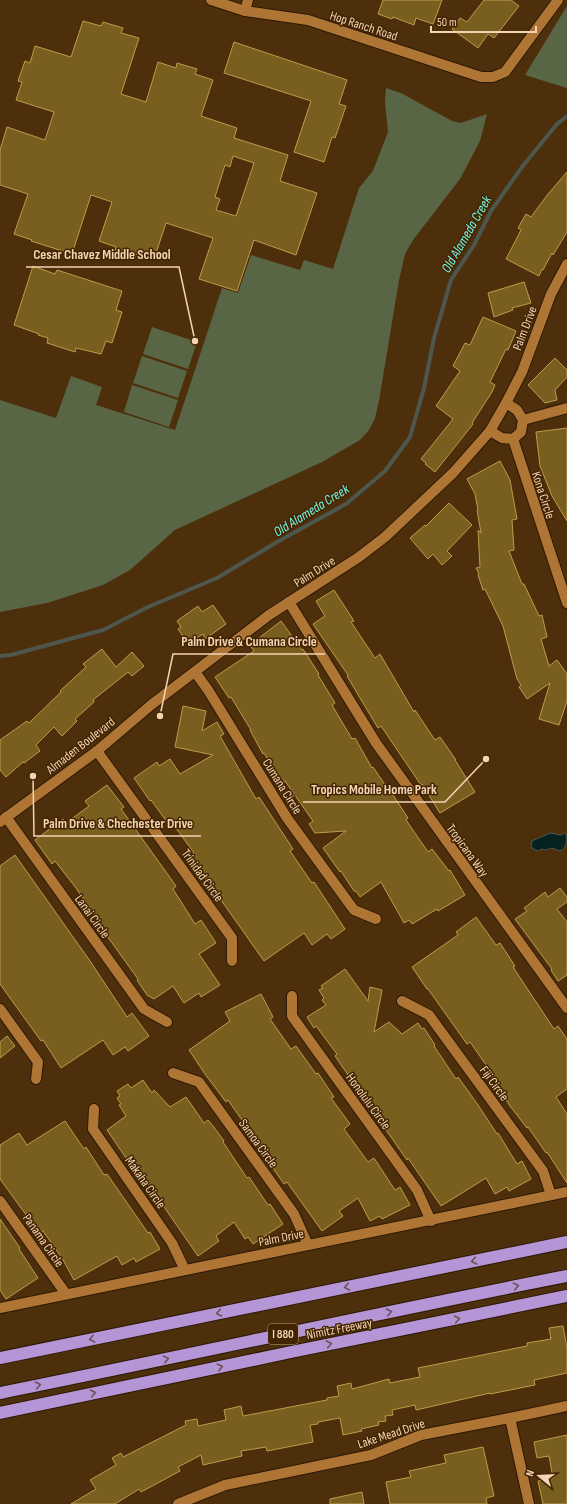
<svg xmlns="http://www.w3.org/2000/svg" width="567" height="1504" viewBox="0 0 567 1504" font-family="'Sofia Sans Condensed',sans-serif">
<style>
.green{fill:#596645}
.water{fill:#062220;stroke:#4d574d}
.lines{fill:none;stroke-linecap:round;stroke-linejoin:round}
.stream{stroke:#4d574d;stroke-width:4}
.building{fill:#795f1f;stroke:#be9b4a;fill-rule:evenodd}
.minor-casing{stroke:#2c1905;stroke-width:12}
.motorway-casing{stroke:#2c1905;stroke-width:14}
.minor{stroke:#af7534;stroke-width:10}
.motorway{stroke:#b495d6;stroke-width:12}
.oneway{stroke:#705256}
.labels{text-anchor:middle;stroke-width:3;stroke-linejoin:round;paint-order:stroke}
.shield{fill:#422500;stroke:#bfa07f;stroke-width:1}
.shield-label{font-size:12px;font-weight:bold;fill:#f4d4b6}
.street-label{font-size:13px;fill:#f4d4b6;stroke:#422500}
.water-label{font-size:14px;font-style:italic;fill:#75f4e6;stroke:#422500}
.leader{fill:none;stroke:#f4d4b6;stroke-width:1.5}
.callout-dot{fill:#f4d4b6;stroke:#422500;stroke-width:1.5}
.callout-label{font-size:14px;text-anchor:middle;font-weight:bold;fill:#f4d4b6;stroke:#422500;stroke-width:3;stroke-linejoin:round;paint-order:stroke}
</style>
<rect width="100%" height="100%" fill="#4d2f0b"/>
<g class="green">
<path d="M567,6V88L525,75Z"/>
<path d="M386,88L401,93L452,121L461,123L487,114L480,141L460,179L413,240L405,254L399,280L379,401L375,418L369,430L360,440L322,462L175,530L130,570L103,585L47,603L0,612V400L56,418L71,376L102,387L96,405L175,430L222,288L238,293L251,255L300,270L304,260L333,269L359,188L373,171L388,132L385,102Z"/>
<path d="M152,327L197,342L188,369L143,354Z"/>
<path d="M142,356L187,371L178,398L133,383Z"/>
<path d="M132,385L178,400L169,427L124,412Z"/>
</g>
<path class="water" d="M550,833L561,835L564,833L566,834C567,841 567,848 560,851L552,848C548,849 546,851 542,849L538,851L532,848L531,846L532,841Z"/>
<g class="lines">
<path class="stream" d="M0,656L11,655L103,630L148,607L217,578L277,542L346,504L385,471L410,437L424,388L434,338L451,280L474,245L491,211L522,167L557,124L567,116"/>
</g>
<g class="building">
<path d="M383,0H442L433,24L416,18L414,25L393,17L392,19L378,14Z"/>
<path d="M484,0H511L519,6L494,38L488,34L478,48L452,29L460,18L467,22Z"/>
<path d="M83,21L101,26L103,22L123,28L121,33L139,38L121,94L146,102L158,62L176,68L177,63L197,69L195,74L213,80L201,116L237,128L234,138L288,155L280,181L317,193L296,255L254,240L237,291L199,279L213,238L166,223L154,259L136,254L135,258L115,251L116,247L99,241L112,202L91,195L72,254L31,241L32,240L14,234L28,194L0,185V150L7,127L45,140L54,112L16,100L22,82L18,81L25,61L30,63L35,46L71,57ZM233,156L254,163L236,216L216,210L220,199L215,197L225,165L230,167Z"/>
<path d="M234,42L347,80L339,104L346,106L335,138L332,137L324,162L294,152L311,101L224,73Z"/>
<path d="M567,172V232L553,255L552,253L543,270L542,269L539,276L506,259L521,230L518,228L526,214L531,217L548,194Z"/>
<path d="M33,266L55,274L57,270L122,291L116,310L122,312L112,343L106,341L101,354L76,348L75,352L47,343L48,338L38,335L39,334L14,325Z"/>
<path d="M524,282L531,303L512,308L513,310L494,317L488,293Z"/>
<path d="M483,317L516,331L508,350L506,349L490,382L495,385L492,392L472,423L473,424L435,472L425,464L426,463L421,459L453,419L436,406L460,371L453,366L465,343L470,345Z"/>
<path d="M555,358L567,370V377L555,390L557,400L545,403L528,385Z"/>
<path d="M567,428V521L552,496L540,466L536,432Z"/>
<path d="M500,461L510,480L517,519L512,520L514,550L509,551L522,584H524L539,616L542,615L547,637L541,639L549,666L557,660L567,674V701L559,725L539,719L550,683L527,699L519,687L521,685L517,679L503,626L485,589L483,590L478,575L479,574L476,568L480,567L478,530L481,533L477,510H478L475,494L467,479Z"/>
<path d="M449,503L472,525L447,551L452,556L442,565L433,554L428,559L410,538L425,525L426,526Z"/>
<path d="M334,590L354,621L351,622L375,658L380,654L414,712L415,710L435,740L440,737L456,760H455L475,792L440,813L422,784L421,785L381,726L378,728L347,676L348,675L313,624L325,616L316,601Z"/>
<path d="M213,605L226,624L205,639L203,634L188,644L178,629L181,627L177,621L198,606L202,612Z"/>
<path d="M281,621L302,650L303,649L319,674L318,675L335,703L332,705L352,739L355,738L372,768L373,767L392,795H393L408,818L406,820L428,852L432,849L449,871L450,870L465,895L438,911L437,909L412,924L409,920L404,923L381,882L360,897L356,891H354L341,871L340,872L323,848L346,831L315,833L309,824L313,821L285,781L282,783L264,753L263,754L250,730H251L231,697L229,698L215,677L254,651L250,645Z"/>
<path d="M102,649L116,667L132,652L144,666L132,676L128,672L93,700L94,702L75,719L77,721L62,736L54,727L36,745L40,751L24,763L23,762L6,777L0,770V740L27,721L29,723L61,692L60,691L86,667L83,664Z"/>
<path d="M183,706L206,711L202,731L217,722L224,734L220,736L256,799L259,797L293,849L290,851L312,883L314,882L345,929L331,939L327,934L312,945L304,933L264,961L190,856L194,853L170,820L167,822L151,800L150,801L134,778L157,762L159,766L170,759L180,774L213,755L175,747Z"/>
<path d="M107,785L124,807L121,809L176,886L173,889L195,924L201,920L216,943L199,954L220,985L201,997L199,993L184,1003L173,986L154,999L147,995L137,980L138,979L97,922L99,921L76,888L55,861L52,864L35,840L63,819L66,823L89,806L85,801Z"/>
<path d="M15,855L90,961L127,1017L132,1013L149,1036L128,1051L125,1047L113,1055L103,1040L61,1068L43,1040L41,1041L0,984V866Z"/>
<path d="M560,888L567,897V902L557,909L567,922V975L558,981L551,970L552,969L515,919L527,911L524,908L545,892L548,897Z"/>
<path d="M476,917L496,945L500,943L515,966L513,967L554,1029L558,1026L567,1039V1089L556,1097L567,1114V1183L547,1152L546,1153L528,1127L527,1128L510,1106L491,1076L493,1075L470,1042L467,1044L428,989H427L412,967L458,935L456,932Z"/>
<path d="M345,969L368,1001L370,987L382,990L374,1032L389,1022L402,1034L418,1023L422,1029L424,1028L435,1045L434,1046L456,1079L458,1077L478,1105L497,1134L498,1133L517,1164L522,1161L531,1179L509,1191L507,1187L495,1194L486,1178L441,1206L408,1158L407,1160L391,1137L335,1056L337,1054L316,1026L314,1028L307,1017L326,1005L322,1000L324,998L319,990L323,988L321,986Z"/>
<path d="M261,994L273,1017L270,1019L291,1049L296,1046L316,1074L318,1073L334,1097L331,1098L350,1124L344,1129L368,1162L374,1158L395,1190L400,1187L410,1205L382,1219L380,1216L370,1221L358,1198L339,1211L343,1216L322,1231L287,1182L284,1184L249,1134L251,1133L228,1100L226,1102L205,1074L189,1050L230,1021L225,1012Z"/>
<path d="M7,1036L15,1046L0,1058V1042Z"/>
<path d="M143,1080L152,1093L154,1090L170,1107L186,1097L204,1123L208,1120L213,1126L224,1141L223,1142L247,1178L249,1177L268,1205L270,1204L283,1224L253,1244L248,1237L245,1239L234,1222L216,1236L219,1241L198,1256L146,1181L143,1183L107,1130L126,1116L119,1105L121,1104L117,1098L120,1096L117,1091L128,1084L131,1088Z"/>
<path d="M65,1121L84,1149L86,1147L104,1175L107,1174L148,1233L150,1232L160,1249L136,1262L134,1258L122,1265L117,1256L74,1280L62,1258L43,1231L40,1234L0,1179V1145L19,1133L27,1145Z"/>
<path d="M0,1219L20,1248L19,1249L38,1278L6,1299L0,1290Z"/>
<path d="M563,1326L567,1348V1373L534,1380L535,1385L490,1394V1393L416,1410L415,1405L392,1410L393,1415L385,1416L386,1421L378,1422L379,1425L361,1429L362,1431L343,1435L340,1418L318,1422V1424L310,1425L313,1442L267,1451L266,1447L241,1451L242,1456L203,1465L201,1455L178,1467L180,1471L141,1492L139,1489L115,1504H71L96,1489L90,1480L116,1465L112,1458L121,1453L123,1457L186,1425L185,1421L197,1419L198,1426L226,1420L224,1410L241,1406L243,1416L327,1400V1398L339,1396L337,1386L351,1383L352,1389L389,1379L390,1383L420,1377L418,1368L527,1346V1343L551,1339L549,1328Z"/>
<path d="M567,1435V1504H543L538,1481L553,1478L549,1456L537,1458L534,1442Z"/>
<path d="M483,1447L494,1496L486,1498L487,1504H390L386,1482L411,1477L409,1471L446,1463L444,1455Z"/>
<path d="M362,1492L364,1504H330V1499Z"/>
</g>
<g class="lines">
<g class="minor-casing">
<g id="minor">
<path d="M211,0L245,11L308,20L481,77H493L505,72L558,0"/>
<path d="M245,11L248,0"/>
<path d="M523,420L567,408"/>
<path d="M490,431L502,438L513,439L521,432L523,420L517,410L506,403"/>
<path d="M513,439L567,603"/>
<path d="M289,602L376,743L567,1008"/>
<path d="M195,672L208,690L287,818L354,910L376,919"/>
<path d="M97,751L232,938V961"/>
<path d="M6,817L144,1009L167,1022"/>
<path d="M0,822L97,751L151,705L269,615L359,557L385,537L453,473L490,431L506,403L522,372L551,294L567,264"/>
<path d="M292,996V1016L417,1190L431,1221"/>
<path d="M402,1001L429,1015L543,1171L551,1195"/>
<path d="M0,1009L38,1062L36,1079"/>
<path d="M173,1073L199,1082L294,1214L308,1245"/>
<path d="M94,1109L93,1129L172,1243L185,1270"/>
<path d="M0,1201L66,1294"/>
<path d="M0,1308L567,1192"/>
<path d="M510,1418L529,1504"/>
<path d="M178,1504L225,1485L371,1455L421,1435L510,1418L567,1406"/>
</g>
</g>
<g class="motorway-casing">
<g id="motorway">
<path d="M0,1358L567,1242"/>
<path d="M0,1393C189,1355 378,1313 567,1276"/>
<path d="M0,1413L291,1352L567,1296"/>
</g>
</g>
<use href="#minor" class="minor"/>
<use href="#motorway" class="motorway"/>
</g>
<defs><path id="oneway-chevron" d="M-2-3.5L2.5 0L-2 3.5" fill="none" stroke-width="1.6" stroke-linecap="round" stroke-linejoin="round"/></defs>
<g class="oneway">
<use href="#oneway-chevron" transform="translate(474 1261) rotate(168)"/>
<use href="#oneway-chevron" transform="translate(516 1286) rotate(-12)"/>
<use href="#oneway-chevron" transform="translate(347 1287) rotate(168)"/>
<use href="#oneway-chevron" transform="translate(389 1312) rotate(-11)"/>
<use href="#oneway-chevron" transform="translate(219 1313) rotate(168)"/>
<use href="#oneway-chevron" transform="translate(457 1319) rotate(-11)"/>
<use href="#oneway-chevron" transform="translate(92 1339) rotate(168)"/>
<use href="#oneway-chevron" transform="translate(329 1344) rotate(-11)"/>
<use href="#oneway-chevron" transform="translate(166 1359) rotate(-12)"/>
<use href="#oneway-chevron" transform="translate(220 1367) rotate(-12)"/>
<use href="#oneway-chevron" transform="translate(38 1385) rotate(-11)"/>
<use href="#oneway-chevron" transform="translate(93 1393) rotate(-12)"/>
</g>
<g class="labels">
<rect class="shield" x="268" y="1324" width="30" height="20" rx="3"/>
<g class="shield-label">
<text x="283" y="1338">I 880</text>
</g>
<g class="street-label">
<text transform="translate(364 25) rotate(18)" y="5">Hop Ranch Road</text>
<text transform="translate(524 328) rotate(-69)" y="5">Palm Drive</text>
<text transform="translate(544 495) rotate(72)" y="5">Kona Circle</text>
<text transform="translate(314 571) rotate(-32)" y="5">Palm Drive</text>
<text transform="translate(80 745) rotate(-38)" y="5">Almaden Boulevard</text>
<text transform="translate(283 786) rotate(58)" y="5">Cumana Circle</text>
<text transform="translate(468 850) rotate(54)" y="5">Tropicana Way</text>
<text transform="translate(203 875) rotate(54)" y="5">Trinidad Circle</text>
<text transform="translate(93 916) rotate(54)" y="5">Lanai Circle</text>
<text transform="translate(495 1083) rotate(54)" y="5">Fiji Circle</text>
<text transform="translate(369 1101) rotate(54)" y="5">Honolulu Circle</text>
<text transform="translate(259 1143) rotate(54)" y="5">Samoa Circle</text>
<text transform="translate(146 1182) rotate(55)" y="5">Makaha Circle</text>
<text transform="translate(281 1237) rotate(-11)" y="5">Palm Drive</text>
<text transform="translate(44 1240) rotate(55)" y="5">Panama Circle</text>
<text transform="translate(339 1328) rotate(-11)" y="5">Nimitz Freeway</text>
<text transform="translate(391 1433) rotate(-18)" y="5">Lake Mead Drive</text>
</g>
<g class="water-label">
<text transform="translate(466 234) rotate(-60)" y="5">Old Alameda Creek</text>
<text transform="translate(311 510) rotate(-32)" y="5">Old Alameda Creek</text>
</g>
</g>
<path class="leader" d="M195 341L179 267H26M160 716L173 654H325M486 759L445 802H303M33 776L34 836H201"/>
<g class="callout-dot">
<circle cx="195" cy="341" r="4"/>
<circle cx="160" cy="716" r="4"/>
<circle cx="486" cy="759" r="4"/>
<circle cx="33" cy="776" r="4"/>
</g>
<g class="callout-label">
<text x="102" y="259">Cesar Chavez Middle School</text>
<text x="249" y="646">Palm Drive &amp; Cumana Circle</text>
<text x="374" y="794">Tropics Mobile Home Park</text>
<text x="118" y="828">Palm Drive &amp; Chechester Drive</text>
</g>
<g transform="translate(539 1476) rotate(288)" stroke="#422500" stroke-width="3" paint-order="stroke">
<path d="M0-3L7 15L0 10L-7 15Z" fill="#f4d4b6"/>
<text y="-6" font-size="11" font-weight="bold" text-anchor="middle" fill="#f4d4b6">N</text>
</g>
<path d="M431 26v6h105v-6" fill="none" stroke="#f4d4b6" stroke-width="2"/>
<text x="437" y="26" font-size="12" fill="#f4d4b6" stroke="#422500" stroke-width="3" paint-order="stroke">50 m</text>
</svg>
